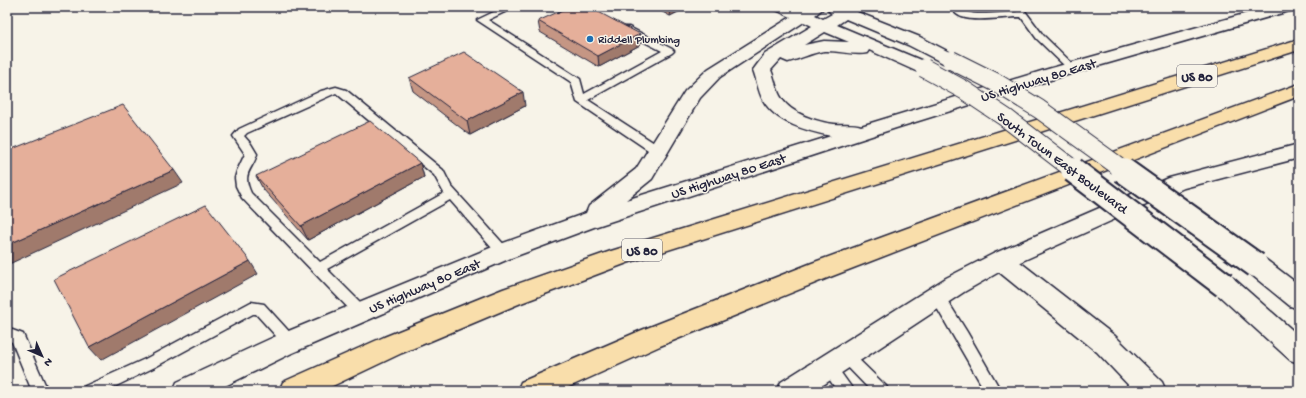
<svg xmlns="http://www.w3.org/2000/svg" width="1306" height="398" viewBox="0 0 1306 398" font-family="'Gochi Hand',sans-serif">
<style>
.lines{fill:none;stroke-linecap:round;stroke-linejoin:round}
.service-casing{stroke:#22223b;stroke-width:3}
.secondary-casing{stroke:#22223b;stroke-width:3}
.motorway-casing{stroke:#22223b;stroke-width:3}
.service{fill:#f7f3e8;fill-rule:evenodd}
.secondary{fill:#f7f3e8;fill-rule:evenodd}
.motorway{fill:#f9deab;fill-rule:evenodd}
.secondary-bridge-far1-casing{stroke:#22223b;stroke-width:20;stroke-linecap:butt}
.secondary-bridge-casing{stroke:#22223b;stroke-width:28;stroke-linecap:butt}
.secondary-bridge-far1{stroke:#f7f3e8;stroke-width:18}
.secondary-bridge{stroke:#f7f3e8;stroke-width:24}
.wall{fill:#c59684;stroke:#22223b}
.shaded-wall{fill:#a07a6c;stroke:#22223b}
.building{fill:#e5af9a;stroke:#22223b}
.poi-dot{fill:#1f6fb2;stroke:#f7f3e8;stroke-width:1.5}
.labels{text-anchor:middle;stroke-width:3;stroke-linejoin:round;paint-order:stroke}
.far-poi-label{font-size:12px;fill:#22223b;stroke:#f7f3e8;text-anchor:start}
.shield{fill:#f7f3e8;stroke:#62616f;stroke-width:1}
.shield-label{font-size:13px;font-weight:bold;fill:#22223b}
.street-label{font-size:14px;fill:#22223b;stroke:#f7f3e8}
</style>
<rect width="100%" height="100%" fill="#f7f3e8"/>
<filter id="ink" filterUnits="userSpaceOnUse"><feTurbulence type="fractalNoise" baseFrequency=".025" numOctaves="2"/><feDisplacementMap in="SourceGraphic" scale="8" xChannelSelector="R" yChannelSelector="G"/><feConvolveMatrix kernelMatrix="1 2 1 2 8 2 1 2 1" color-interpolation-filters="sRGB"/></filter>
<g filter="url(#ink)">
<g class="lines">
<g class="service-casing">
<g id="service">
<path d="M504,7H515L488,20L580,79L584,94L662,51L623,31L621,29L623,27H629L672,49L674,51L672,53L588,100L662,148L664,151L662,154H654L577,102L571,82L477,20Z"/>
<path d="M950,7C963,7 958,9 967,12C977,16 1005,12 1017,12L1014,7H1022L1043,35L1077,68L1072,71L1069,70L1037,39L1021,17C1006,17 975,22 962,17C958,16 953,11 950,7Z"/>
<path d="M336,87L346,90L443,170L451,186L508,249L509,252L508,255L503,257L498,255L450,200L327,269L366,308L368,312L366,316L361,318L356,316L242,198L236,186L235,178L237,171L245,154L233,136L239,129L321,91ZM336,93L434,175L444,193L320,262L251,193C241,172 253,170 257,154L251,144L244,136L247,133Z"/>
<path d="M937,291L942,292L967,332L1001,391H985L930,296L932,292Z"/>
<path d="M251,302L264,304L295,338L297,342L295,346L290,348L285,346L256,314H253L155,367L106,391H82L85,386L145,359Z"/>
<path d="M7,328L23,334L48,391H32L12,342L7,340Z"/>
<path d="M846,350L851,352L886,386L889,391H871L841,360L839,356L841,352Z"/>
<path d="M829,362L834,363L854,391H837L822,368L824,363Z"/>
</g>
</g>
<g class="secondary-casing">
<g id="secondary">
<path d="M774,7H796L802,10L806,7H825L815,15L823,19L832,14L827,9L828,7H862L857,12L920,37L957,56L960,60L957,64L951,65L945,64L908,45L846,19L837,25L930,64L933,68L930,72L924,73L918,72L869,50L867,53C854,56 838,50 824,51C811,53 800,59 788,62L781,59L771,70C775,79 776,91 782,99C792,114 817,122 834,124C843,125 853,123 861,126L1048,69L1269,7H1295L1293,10L1060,77L896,128L594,227L511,258L292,353L215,391H173L177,382L274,337L495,246L586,213L589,206L636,169L685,91L708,69L791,17L776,10ZM804,22L812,26L765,54L753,70C757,80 758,91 763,100C776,123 807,131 831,136L626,200L652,179L700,98L720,77ZM825,32L849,42L824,41L804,45Z"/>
<path d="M1299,144V158L1184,188L1020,262L1115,336L1162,382L1166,391H1134L1097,352L999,272L964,292L814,391H777L781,382L946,278L993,254L1169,178Z"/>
<path d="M1256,256L1265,259L1299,285V309L1290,306L1247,271L1244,265L1247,259Z"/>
<path d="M1224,275L1233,278L1299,336V363L1290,360L1215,292L1212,285L1215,278Z"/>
</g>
</g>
<g class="motorway-casing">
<g id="motorway">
<path d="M1299,39V50L627,263L521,303L402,353L322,391H279L283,382L384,337L503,289L611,251Z"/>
<path d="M1299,84V96L830,277L660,346L560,391H517L521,382L642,330L812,263Z"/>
</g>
</g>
<use href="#service" class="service"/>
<use href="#secondary" class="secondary"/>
<use href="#motorway" class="motorway"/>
<g class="secondary-bridge-far1-casing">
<g id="secondary-bridge-far1">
<path d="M951,60L995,82L1039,109L1125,171"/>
<path d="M924,68L964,90L1006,118L1075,171"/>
</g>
</g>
<g class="secondary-bridge-casing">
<g id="secondary-bridge">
<path d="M1073,170L1224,285"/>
<path d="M1123,170L1256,265"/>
</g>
</g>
<use href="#secondary-bridge-far1" class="secondary-bridge-far1"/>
<use href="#secondary-bridge" class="secondary-bridge"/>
</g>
<g class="wall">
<path d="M653,7H688L670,16Z"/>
<path d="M974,7H1011L1010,10L980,12Z"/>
<path d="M538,21L640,45L599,67L540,32Z"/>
<path d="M409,78L525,106L470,135L413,91Z"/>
<path d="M420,163L424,177L308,240L263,189L256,176Z"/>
</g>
<g class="shaded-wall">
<path d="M674,7H688L670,16L671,9Z"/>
<path d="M640,34V45L599,67L598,56Z"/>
<path d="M523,92L525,106L470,135L467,121Z"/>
<path d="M420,163L424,177L308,240L301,226Z"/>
<path d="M174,170L183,183L7,265V245Z"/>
<path d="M250,261L258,274L101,360L89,347Z"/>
</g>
<g class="building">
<path d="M569,7H589L640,34L598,56L538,21Z"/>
<path d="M667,7H674L671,9Z"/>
<path d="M980,7H1000L981,8Z"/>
<path d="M464,52L523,92L467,121L409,78Z"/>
<path d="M123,105L174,170L7,245V151Z"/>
<path d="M370,121L420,163L301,226L256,176Z"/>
<path d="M206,205L250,261L89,347L54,279Z"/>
</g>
</g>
<circle class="poi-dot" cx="590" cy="39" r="4"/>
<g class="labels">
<g class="far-poi-label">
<text x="598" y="43">Riddell Plumbing</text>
</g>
<g class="shield">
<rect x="1177" y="65" width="40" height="22" rx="3"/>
<rect x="622" y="239" width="40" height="22" rx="3"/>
</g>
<g class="shield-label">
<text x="1197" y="81">US 80</text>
<text x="642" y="255">US 80</text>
</g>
<g class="street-label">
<text transform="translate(1038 79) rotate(-17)" y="5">US Highway 80 East</text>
<text transform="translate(1063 162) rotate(37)" y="5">South Town East Boulevard</text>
<text transform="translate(728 175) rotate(-18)" y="5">US Highway 80 East</text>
<text transform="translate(424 285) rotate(-23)" y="5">US Highway 80 East</text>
</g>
</g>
<rect width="1306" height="398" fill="none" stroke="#f7f3e8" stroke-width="24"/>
<rect x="12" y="12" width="1282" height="374" fill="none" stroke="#22223b" stroke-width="1.5" filter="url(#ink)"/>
<g transform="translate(42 356) rotate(135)" stroke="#f7f3e8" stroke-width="3" paint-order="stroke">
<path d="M0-3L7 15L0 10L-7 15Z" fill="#22223b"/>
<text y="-6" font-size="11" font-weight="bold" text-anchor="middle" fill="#22223b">N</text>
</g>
</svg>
